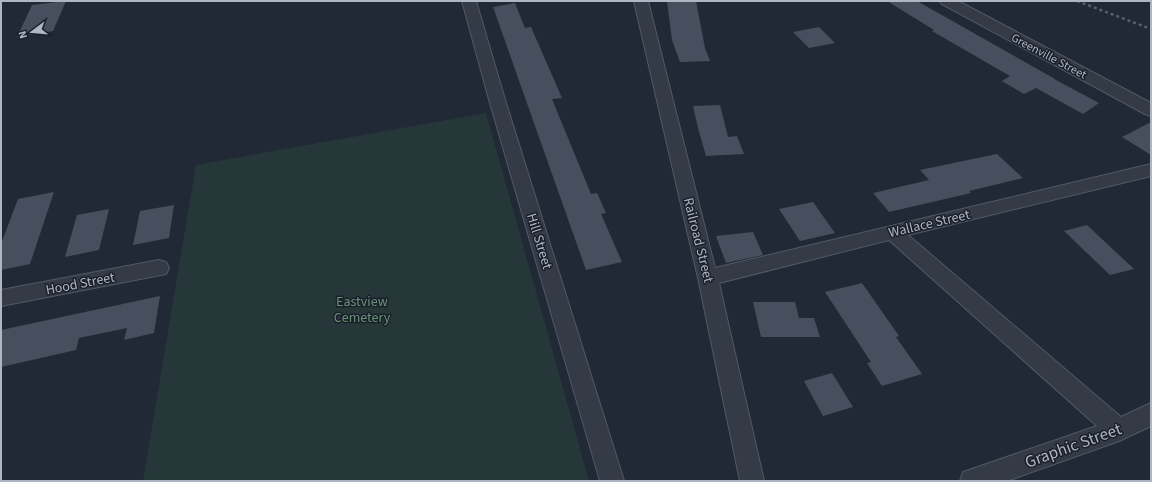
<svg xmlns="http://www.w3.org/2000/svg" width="1152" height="482" viewBox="0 0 1152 482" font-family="'Source Sans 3',sans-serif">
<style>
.green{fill:#263739}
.building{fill:#474f5e}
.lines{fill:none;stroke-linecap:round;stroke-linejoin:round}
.minor-casing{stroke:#525864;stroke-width:2}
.tertiary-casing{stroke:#525864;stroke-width:2}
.minor{fill:#353b46;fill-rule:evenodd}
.tertiary{fill:#353b46;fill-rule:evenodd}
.rail{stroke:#575e6d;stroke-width:2.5;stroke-dasharray:3 3;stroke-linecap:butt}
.labels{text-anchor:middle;stroke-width:3;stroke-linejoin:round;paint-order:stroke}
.far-street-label{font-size:12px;fill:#afb5c3;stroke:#1a202b}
.street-label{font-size:14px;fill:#afb5c3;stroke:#1a202b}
.park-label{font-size:14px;fill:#689275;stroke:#1a202b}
.near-street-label{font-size:17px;fill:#afb5c3;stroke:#1a202b}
</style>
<rect width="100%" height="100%" fill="#212936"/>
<path class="green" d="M486,113L589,481H143L196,165Z"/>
<g class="building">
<path d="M66,1L53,31L17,37L32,5Z"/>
<path d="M667,1H696L705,48L710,61L680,62L672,40Z"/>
<path d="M887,1H917L1055,79H1054L1099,103L1083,114L1036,88L1024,94L1002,81L1010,76L932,31L934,30Z"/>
<path d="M515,3L525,28L531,27L562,98L552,99L591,194L597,193L606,213L601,214L622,262L586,270L493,7Z"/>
<path d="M819,27L835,43L809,48L793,32Z"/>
<path d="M720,105L728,137L737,136L744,154L706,156L698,128L693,106Z"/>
<path d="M1151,122V155L1122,137Z"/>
<path d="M997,154L1023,178L969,191L971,193L889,212L873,193L929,180L920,170Z"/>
<path d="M54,192L30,264L1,270V244L18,199Z"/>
<path d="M813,202L835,233L800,241L779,209Z"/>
<path d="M174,205L169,238L133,245L140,211Z"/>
<path d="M109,209L99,250L65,257L77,215Z"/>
<path d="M1087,225L1134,269L1110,275L1064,231Z"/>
<path d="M753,232L763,255L726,263L716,236Z"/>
<path d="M862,283L899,336L896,337L922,374L882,386L867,363L871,362L825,292Z"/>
<path d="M160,296L154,333L124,340L127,328L79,338L76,350L1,367V330Z"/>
<path d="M753,302H795L799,318H814L820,337H761Z"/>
<path d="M832,373L853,407L823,416L804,381Z"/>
</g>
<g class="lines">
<g class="minor-casing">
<g id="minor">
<path d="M462,1H476L506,103L624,481H600L490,103Z"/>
<path d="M634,1H648L715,268L1151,164V176L908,235L1121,417L1151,403V426L1119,441L1007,481H960L963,472L972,469L1097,426L889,240L719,283L764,481H740L698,278Z"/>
<path d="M159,260L166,262L169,268L166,274L1,306V290Z"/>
</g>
</g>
<g class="tertiary-casing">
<path id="tertiary" d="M939,1H958L1151,103V116L1145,114L942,4Z"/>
</g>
<use href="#minor" class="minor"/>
<use href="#tertiary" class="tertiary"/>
<path class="rail" d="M1077,1L1151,29"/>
</g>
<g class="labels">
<g class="far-street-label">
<text transform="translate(1049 56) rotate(28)" y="4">Greenville Street</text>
</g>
<g class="street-label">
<text transform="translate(929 223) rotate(-13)" y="5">Wallace Street</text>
<text transform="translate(699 240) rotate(76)" y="5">Railroad Street</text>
<text transform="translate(540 241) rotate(73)" y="5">Hill Street</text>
<text transform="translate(80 283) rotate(-11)" y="5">Hood Street</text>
</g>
<g class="park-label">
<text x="362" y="306">Eastview<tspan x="362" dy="16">Cemetery</tspan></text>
</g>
<g class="near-street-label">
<text transform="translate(1073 445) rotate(-20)" y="6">Graphic Street</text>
</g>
</g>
<rect width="1152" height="482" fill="none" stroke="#afb5c3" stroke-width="4"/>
<g transform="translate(32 32) rotate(254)" stroke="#1a202b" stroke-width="3" paint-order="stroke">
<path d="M0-3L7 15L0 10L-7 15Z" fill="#afb5c3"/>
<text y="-6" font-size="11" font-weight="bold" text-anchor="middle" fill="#afb5c3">N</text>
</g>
</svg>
